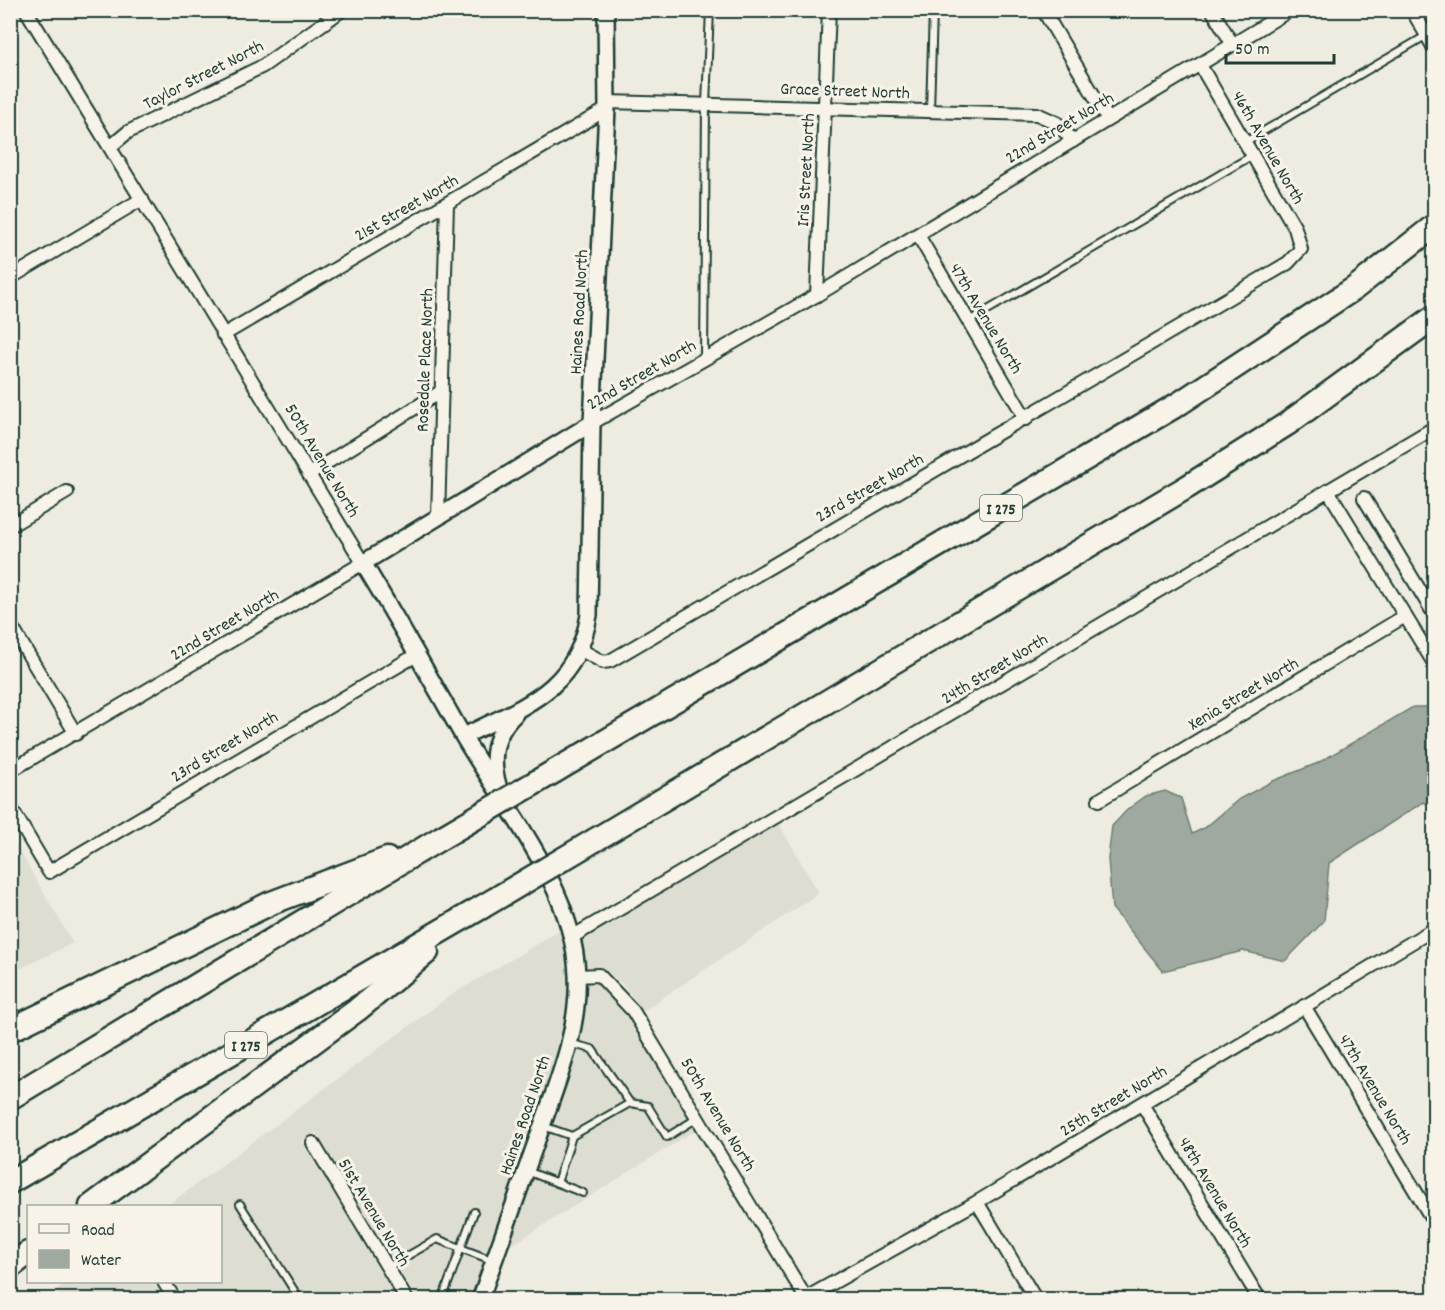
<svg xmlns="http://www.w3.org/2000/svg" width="1445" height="1310" viewBox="0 0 1445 1310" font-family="Dekko,sans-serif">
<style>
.built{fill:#ddddd2}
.water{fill:#9fa99f;stroke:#6c7e74;stroke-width:1.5}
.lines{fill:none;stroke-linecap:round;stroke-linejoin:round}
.service-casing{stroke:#1f3d34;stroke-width:10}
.minor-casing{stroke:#1f3d34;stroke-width:16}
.tertiary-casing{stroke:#1f3d34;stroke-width:20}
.motorway-casing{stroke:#1f3d34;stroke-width:27}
.service{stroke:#f7f3e8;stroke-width:6}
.minor{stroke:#f7f3e8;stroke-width:12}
.tertiary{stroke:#f7f3e8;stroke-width:15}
.motorway{stroke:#f7f3e8;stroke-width:22}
.motorway-bridge-casing{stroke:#1f3d34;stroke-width:27;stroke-linecap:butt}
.motorway-bridge{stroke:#f7f3e8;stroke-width:22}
.labels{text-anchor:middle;stroke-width:6;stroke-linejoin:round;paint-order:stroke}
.shield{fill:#f7f3e8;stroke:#60746a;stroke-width:1.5}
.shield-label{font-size:16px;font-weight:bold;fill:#1f3d34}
.street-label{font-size:18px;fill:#1f3d34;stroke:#f7f3e8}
</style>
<rect width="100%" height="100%" fill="#eeece1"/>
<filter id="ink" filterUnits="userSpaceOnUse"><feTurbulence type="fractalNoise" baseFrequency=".0167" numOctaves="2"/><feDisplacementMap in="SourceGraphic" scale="12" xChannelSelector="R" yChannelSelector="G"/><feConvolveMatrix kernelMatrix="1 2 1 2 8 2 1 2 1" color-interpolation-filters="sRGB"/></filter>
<g filter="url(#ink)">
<g class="built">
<path d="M779,824L819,893L643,1011L624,986L605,969L585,968L582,940Z"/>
<path d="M10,835L73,943L11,973H10Z"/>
<path d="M561,930L569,976L565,1023L554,1070L472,1299H417L316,1133L302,1141L397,1299H185L174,1282H220V1206H167L448,997Z"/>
<path d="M596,982L626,1016L696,1130L507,1248L569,1072L580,1024L585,983Z"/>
<path d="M67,1282H154L165,1299H60L55,1291Z"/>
</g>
<path class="water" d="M1413,707H1432L1434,710V806L1423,802L1329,863L1324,921L1285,961L1243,951L1163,971L1112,908L1108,859L1112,826L1128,809L1146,796L1165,791L1181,798L1192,834L1206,827L1239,799L1273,781L1318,763Z"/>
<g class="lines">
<g class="service-casing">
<g id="service">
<path d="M930,111L933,10"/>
<path d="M1245,142L1434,31"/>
<path d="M969,321L1253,155"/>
<path d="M704,358L706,104L710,10"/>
<path d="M630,1103L648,1106L667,1137L699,1117"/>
<path d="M543,1126L572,1136L630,1103L592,1049L568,1043"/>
<path d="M527,1171L583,1193"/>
<path d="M557,1183L572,1136"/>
<path d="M240,1204L300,1300"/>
<path d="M388,1267L437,1239L494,1261"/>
<path d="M442,1300L474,1212"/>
</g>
</g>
<g class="minor-casing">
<g id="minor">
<path d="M1043,10L1108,119"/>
<path d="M1212,10L1233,45"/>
<path d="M1412,10L1434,48"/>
<path d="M607,102L1037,114L1057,123L1073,141"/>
<path d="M110,147L128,132L263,66L342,10"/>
<path d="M918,235L1026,419"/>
<path d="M10,278L142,199"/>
<path d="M817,295L829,10"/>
<path d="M223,335L607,109"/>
<path d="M592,423L817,295L1290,10"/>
<path d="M309,474L442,391"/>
<path d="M1329,492L1434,663"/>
<path d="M1364,498L1434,614"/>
<path d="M438,518L447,204"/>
<path d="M10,526L67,492"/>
<path d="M10,624L76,734"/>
<path d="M581,650L603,662L610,661L1288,263L1301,249L1295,228L1200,65"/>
<path d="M10,771L363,563L26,10"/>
<path d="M1099,800L1405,616"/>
<path d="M10,806L49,872L418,654"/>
<path d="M572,937L1434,428"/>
<path d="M577,976L599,975L633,1011L807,1300"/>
<path d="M1304,1006L1434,1222"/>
<path d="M1142,1104L1260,1300"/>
<path d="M313,1143L407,1300"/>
<path d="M977,1202L1036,1300"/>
<path d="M164,1282L175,1300"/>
<path d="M806,1298L977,1202L1434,929"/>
</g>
</g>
<g class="tertiary-casing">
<g id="tertiary">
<path d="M464,736C524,706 577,690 589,615L592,423L607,109L606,10"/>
<path d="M498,785C490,758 494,734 515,714"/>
<path d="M480,1300C500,1245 519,1191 538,1137C556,1086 580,1030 577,975C574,888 505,808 463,736C430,678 398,620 363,563L592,423"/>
</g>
</g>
<g class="motorway-casing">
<g id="motorway">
<path d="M555,771L1180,403L1355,288L1434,226"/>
<path d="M595,840L1187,487L1287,424L1434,317"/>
<path d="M10,1030L271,903L387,859"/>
<path d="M10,1098L441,838"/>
<path d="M10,1182L482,907"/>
<path d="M91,1206L357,1010L427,952"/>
<path d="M10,1267L28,1253"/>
</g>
</g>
<use href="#service" class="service"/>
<use href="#minor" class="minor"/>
<use href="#tertiary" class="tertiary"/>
<use href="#motorway" class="motorway"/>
<g class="motorway-bridge-casing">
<g id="motorway-bridge">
<path d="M441,838L555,771"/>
<path d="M482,907L595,840"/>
</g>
</g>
<use href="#motorway-bridge" class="motorway-bridge"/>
</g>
</g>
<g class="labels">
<g class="shield">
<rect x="980" y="495" width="42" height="26" rx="4.5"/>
<rect x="225" y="1032" width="42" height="26" rx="4.5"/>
</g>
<g class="shield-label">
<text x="1001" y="514">I 275</text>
<text x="246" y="1051">I 275</text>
</g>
<g class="street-label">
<text transform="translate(203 74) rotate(-27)" y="6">Taylor Street North</text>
<text transform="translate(845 90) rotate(2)" y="6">Grace Street North</text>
<text transform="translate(1059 127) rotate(-31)" y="6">22nd Street North</text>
<text transform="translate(1269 147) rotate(60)" y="6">46th Avenue North</text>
<text transform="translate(805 170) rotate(-87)" y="6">Iris Street North</text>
<text transform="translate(406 207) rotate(-30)" y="6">21st Street North</text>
<text transform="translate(578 312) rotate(-87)" y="6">Haines Road North</text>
<text transform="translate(987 318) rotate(59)" y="6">47th Avenue North</text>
<text transform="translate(424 360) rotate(-88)" y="6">Rosedale Place North</text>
<text transform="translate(641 374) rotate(-30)" y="6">22nd Street North</text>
<text transform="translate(323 460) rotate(59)" y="6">50th Avenue North</text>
<text transform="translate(869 487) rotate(-30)" y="6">23rd Street North</text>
<text transform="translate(224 624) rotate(-31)" y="6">22nd Street North</text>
<text transform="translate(994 668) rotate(-31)" y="6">24th Street North</text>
<text transform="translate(1243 693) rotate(-31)" y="6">Xenia Street North</text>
<text transform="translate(224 746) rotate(-31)" y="6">23rd Street North</text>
<text transform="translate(1376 1089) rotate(59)" y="6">47th Avenue North</text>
<text transform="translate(1113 1100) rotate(-31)" y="6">25th Street North</text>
<text transform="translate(719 1114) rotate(59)" y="6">50th Avenue North</text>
<text transform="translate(524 1115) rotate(-71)" y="6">Haines Road North</text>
<text transform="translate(1216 1192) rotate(59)" y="6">48th Avenue North</text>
<text transform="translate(375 1212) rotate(59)" y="6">51st Avenue North</text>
</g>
</g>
<rect width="1445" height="1310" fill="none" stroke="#f7f3e8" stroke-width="36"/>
<rect x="18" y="18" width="1409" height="1274" fill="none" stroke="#1f3d34" stroke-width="2" filter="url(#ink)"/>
<rect x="27" y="1205" width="195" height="78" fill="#f7f3e8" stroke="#a1aaa0" stroke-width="1.5"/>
<rect x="39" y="1224" width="30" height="9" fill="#f7f3e8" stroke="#a1aaa0" stroke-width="1.5"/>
<text x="81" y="1235" font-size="18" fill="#1f3d34">Road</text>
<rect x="39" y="1250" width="30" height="18" fill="#9fa99f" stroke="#a1aaa0" stroke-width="1.5"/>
<text x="81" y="1265" font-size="18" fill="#1f3d34">Water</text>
<path d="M1226 54v9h108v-9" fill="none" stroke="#1f3d34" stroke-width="3"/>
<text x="1235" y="54" font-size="18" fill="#1f3d34" stroke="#f7f3e8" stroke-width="4.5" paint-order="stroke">50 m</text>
</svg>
